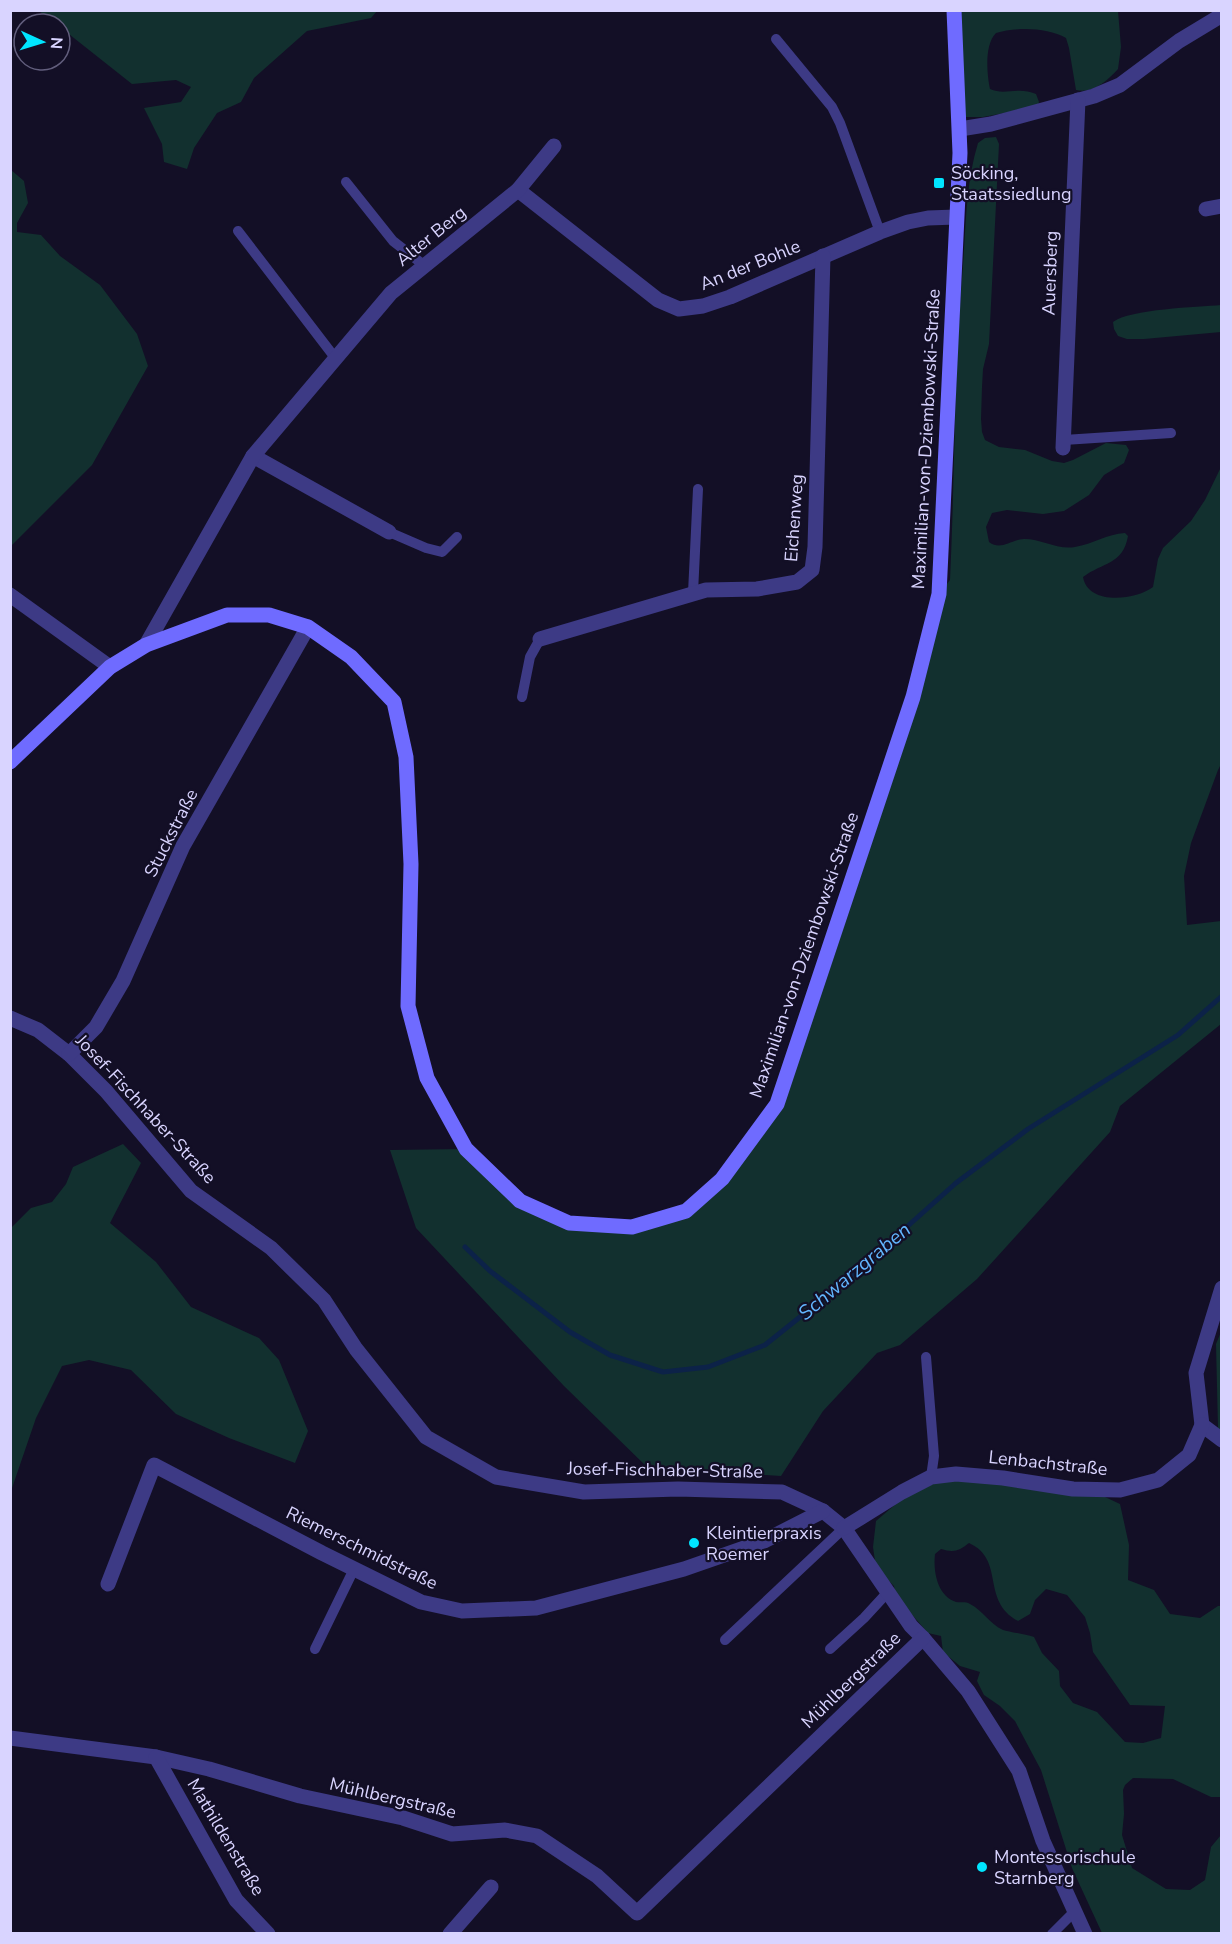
<svg xmlns="http://www.w3.org/2000/svg" width="1232" height="1944" viewBox="0 0 1232 1944" font-family="'Nunito Sans',sans-serif">
<style>
.green{fill:#12302f;fill-rule:evenodd}
.lines{fill:none;stroke-linecap:round;stroke-linejoin:round}
.stream{stroke:#0c2248;stroke-width:5}
.lane{stroke:#3d3a85;stroke-width:10}
.street{stroke:#3d3a85;stroke-width:15}
.secondary{stroke:#6f6bff;stroke-width:15}
.poi-dot{fill:#00e5ff;stroke:#130f26;stroke-width:2}
.labels{text-anchor:middle;stroke-width:4.5;stroke-linejoin:round;paint-order:stroke}
.poi-label{font-size:18px;fill:#d9d4ff;stroke:#130f26;text-anchor:start}
.street-label{font-size:18px;fill:#d9d4ff;stroke:#130f26}
.water-label{font-size:20px;font-style:italic;fill:#62b6ff;stroke:#130f26}
</style>
<rect width="100%" height="100%" fill="#130f26"/>
<g class="green">
<path d="M39,11H38H377L371,18L307,31L254,78L241,102L217,113L194,148L187,169L164,162L162,144L144,108L181,102L191,87L176,80L132,84L60,27V24H56Z"/>
<path d="M954,11H1118L1121,47L1118,69C1107,81 1093,94 1076,90L1069,48L1066,38C1047,27 1016,27 996,33C984,45 987,74 990,89C1005,96 1018,86 1036,94L1039,102L1037,107L983,117H965Z"/>
<path d="M996,137L999,144L989,344L983,369L982,387L981,419L982,432L985,440L999,447L1025,450L1052,461L1064,463L1073,460L1106,443L1126,445L1129,450L1124,463L1104,475L1089,495L1064,511L1043,514L1007,510L992,513L986,527L989,542C1001,551 1010,540 1024,539C1042,539 1057,550 1075,547C1093,544 1107,534 1125,533L1128,536C1123,565 1103,562 1083,577C1088,606 1136,600 1153,587L1158,559L1163,548L1191,521L1205,500L1221,467V764L1218,770L1191,843L1184,876L1187,925L1221,921V1024L1120,1106L1110,1132L977,1279L900,1345L877,1353L823,1411L781,1476L647,1467L564,1386L416,1228L390,1150L466,1149L520,1201L569,1223L632,1227L686,1211L771,1112L939,594L950,580C955,475 954,370 963,265C966,224 966,182 978,143L985,138Z"/>
<path d="M11,170L24,181L28,203L17,223V232L41,235L60,256L100,285L137,334L148,366L92,465L11,546Z"/>
<path d="M1221,305V332L1144,339H1127L1118,336L1114,329L1113,322C1130,309 1198,307 1221,305Z"/>
<path d="M123,1144L141,1163L110,1223L156,1262L191,1307L259,1338L279,1360L308,1431L295,1463L229,1438L176,1414L131,1370L89,1360L62,1366L36,1418L11,1491V1228L31,1208L52,1202L66,1184L73,1167Z"/>
<path d="M1221,1332V1432L1218,1428L1216,1344Z"/>
<path d="M953,1479L1019,1485L1105,1497L1120,1504L1129,1545L1128,1580L1154,1590L1170,1614L1200,1618L1218,1606H1221V1797H1211L1173,1779L1133,1778L1125,1785L1123,1790L1124,1814L1122,1835L1132,1868L1166,1889L1190,1890L1205,1880L1211,1847L1221,1835V1933H1102L1072,1868L1041,1770L1015,1721L1000,1706L984,1695L977,1681L980,1672L960,1666L943,1652L941,1636L928,1633L895,1595L894,1586L876,1568L873,1547L876,1521L904,1497L925,1485ZM969,1543C1006,1560 980,1600 1018,1621L1030,1614L1035,1600L1046,1589L1067,1595L1085,1617L1090,1633L1093,1652L1130,1705L1165,1706L1161,1738L1143,1743L1125,1742L1097,1712L1073,1703L1060,1686L1059,1671L1042,1653L1034,1637C1025,1634 1009,1632 1003,1630C990,1624 982,1610 970,1604C965,1601 961,1603 956,1602C937,1596 933,1571 935,1554L941,1549C954,1553 959,1551 969,1543Z"/>
</g>
<g class="lines">
<path class="stream" d="M465,1247L490,1271L570,1332L610,1355L663,1372L708,1367L765,1345L855,1273L956,1183L1028,1129L1178,1035L1222,996"/>
<g class="lane">
<path d="M776,39L832,107L840,123L880,232"/>
<path d="M346,182L393,241L425,266"/>
<path d="M238,231L336,359"/>
<path d="M1064,440L1171,433"/>
<path d="M389,532L426,548L442,552L457,537"/>
<path d="M693,593L698,489"/>
<path d="M522,697L530,657L540,639"/>
<path d="M926,1357L934,1456L931,1477"/>
<path d="M725,1640L844,1528"/>
<path d="M315,1649L354,1569"/>
<path d="M830,1649L864,1618L887,1593"/>
<path d="M1052,1934L1074,1912"/>
</g>
<g class="street">
<path d="M960,129L991,124L1094,96L1120,85L1179,41L1222,15"/>
<path d="M518,190L658,300L679,309L703,306L730,297L880,232L908,222L928,218L956,217"/>
<path d="M1206,209L1222,206"/>
<path d="M1063,448L1078,100"/>
<path d="M253,456L389,532"/>
<path d="M10,595L110,667"/>
<path d="M540,639L706,590L757,589L797,582L812,570L815,547L823,256"/>
<path d="M146,645L253,456L391,293L518,190L554,146"/>
<path d="M10,1018L38,1030L69,1054L106,1091L191,1191L271,1248L324,1300L356,1349L426,1437L496,1477L584,1492L678,1489L782,1492L823,1511L844,1528L911,1626L923,1638L968,1691L1019,1771L1043,1841L1085,1934"/>
<path d="M69,1054L96,1027L123,981L183,846L308,627"/>
<path d="M1222,1288L1196,1373L1202,1425L1222,1440"/>
<path d="M844,1528L902,1492L931,1477L956,1474L1003,1478L1073,1489L1120,1490L1158,1480L1189,1455L1202,1425"/>
<path d="M108,1584L154,1465L322,1553L421,1602L462,1611L536,1608L684,1569L764,1541L823,1511"/>
<path d="M10,1738L156,1757L209,1769L300,1796L403,1818L452,1834L505,1830L537,1836L597,1876L637,1913L923,1638"/>
<path d="M156,1757L236,1900L268,1934"/>
<path d="M450,1934L491,1887"/>
</g>
<path class="secondary" d="M10,762L110,667L146,645L227,615H269L308,627L351,657L394,702L406,757L411,864L408,1006L427,1078L466,1149L520,1201L569,1223L632,1227L686,1211L722,1179L777,1104L913,697L939,594L960,153L954,10"/>
</g>
<g class="poi-dot">
<rect x="933" y="177" width="12" height="12" rx="3"/>
<circle cx="694" cy="1543" r="6"/>
<circle cx="982" cy="1867" r="6"/>
</g>
<g class="labels">
<g class="poi-label">
<text x="951" y="179">Söcking,<tspan x="951" dy="21">Staatssiedlung</tspan></text>
<text x="706" y="1539">Kleintierpraxis<tspan x="706" dy="21">Roemer</tspan></text>
<text x="994" y="1863">Montessorischule<tspan x="994" dy="21">Starnberg</tspan></text>
</g>
<g class="street-label">
<text transform="translate(431 236) rotate(-39)" y="6">Alter Berg</text>
<text transform="translate(750 265) rotate(-22)" y="6">An der Bohle</text>
<text transform="translate(1050 273) rotate(-88)" y="6">Auersberg</text>
<text transform="translate(926 439) rotate(-87)" y="6">Maximilian-von-Dziembowski-Straße</text>
<text transform="translate(794 518) rotate(-86)" y="6">Eichenweg</text>
<text transform="translate(171 833) rotate(-63)" y="6">Stuckstraße</text>
<text transform="translate(804 955) rotate(-71)" y="6">Maximilian-von-Dziembowski-Straße</text>
<text transform="translate(146 1109) rotate(47)" y="6">Josef-Fischhaber-Straße</text>
<text transform="translate(1048 1463) rotate(6)" y="6">Lenbachstraße</text>
<text transform="translate(665 1470) rotate(1)" y="6">Josef-Fischhaber-Straße</text>
<text transform="translate(362 1548) rotate(26)" y="6">Riemerschmidstraße</text>
<text transform="translate(851 1680) rotate(-44)" y="6">Mühlbergstraße</text>
<text transform="translate(393 1798) rotate(13)" y="6">Mühlbergstraße</text>
<text transform="translate(226 1837) rotate(59)" y="6">Mathildenstraße</text>
</g>
<g class="water-label">
<text transform="translate(854 1271) rotate(-40)" y="7">Schwarzgraben</text>
</g>
</g>
<rect width="1232" height="1944" fill="none" stroke="#d9d4ff" stroke-width="24"/>
<g transform="translate(42 42) rotate(94)"><circle r="28" fill="#130f26" stroke="#625e7d" stroke-width="1.5"/>
<path d="M0-4.5L10 22L0 15L-10 22Z" fill="#00e5ff"/>
<text y="-9" font-size="16" font-weight="bold" text-anchor="middle" fill="#d9d4ff">N</text>
</g>
</svg>
